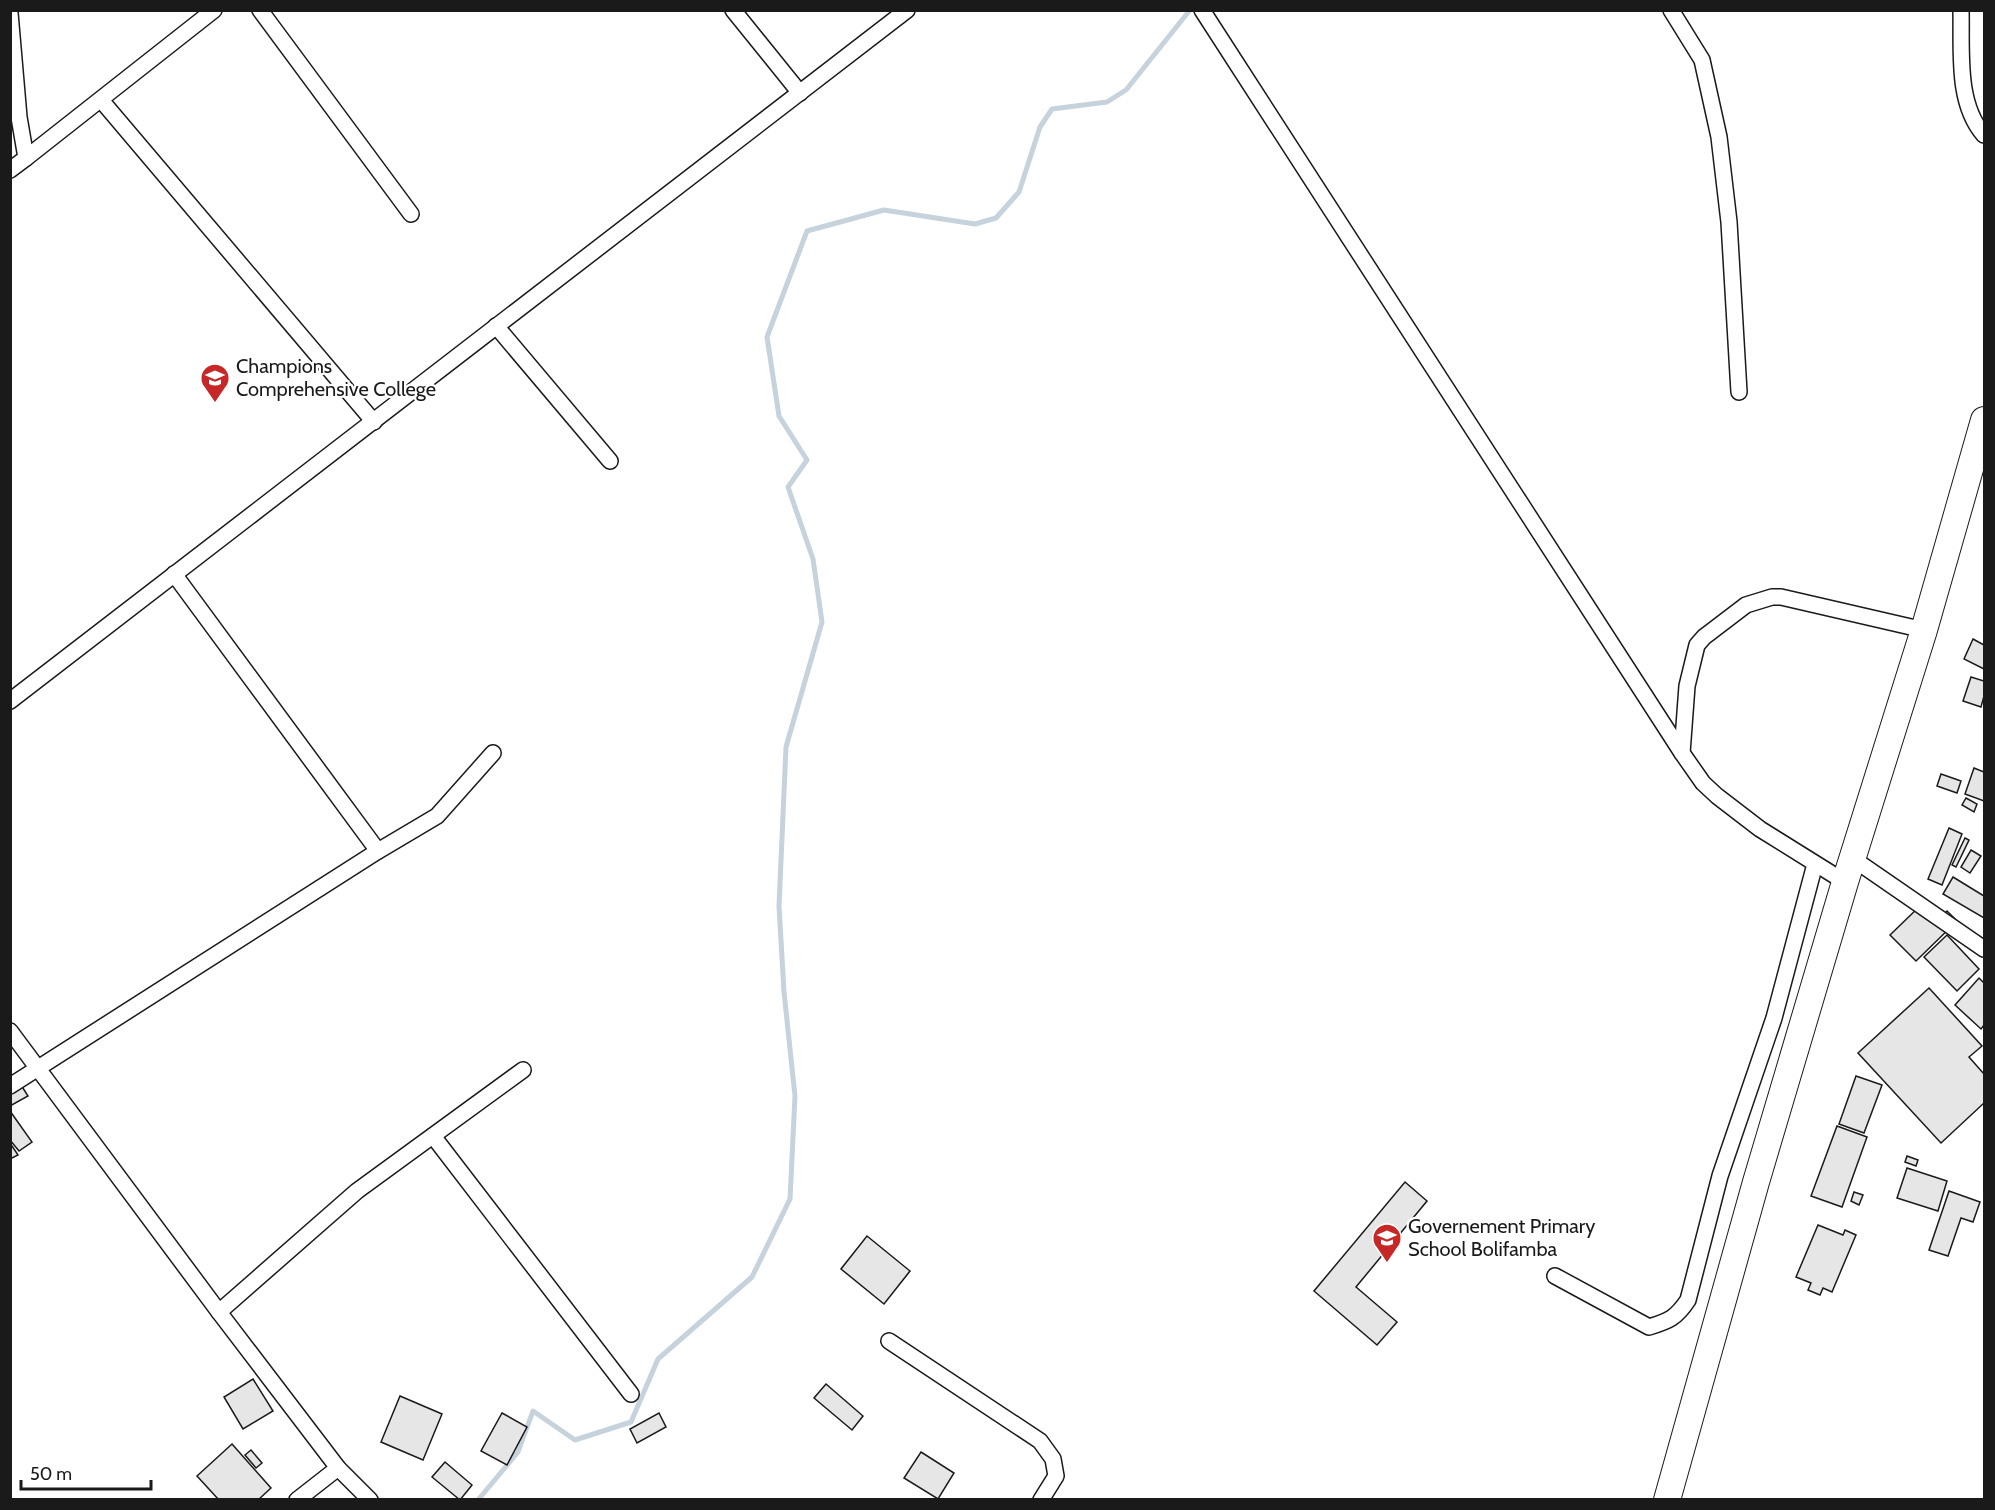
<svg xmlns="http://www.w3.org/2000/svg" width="1995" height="1510" viewBox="0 0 1995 1510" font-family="Cabin,sans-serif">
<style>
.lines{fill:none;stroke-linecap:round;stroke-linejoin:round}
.stream{stroke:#c6d2dc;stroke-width:5}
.building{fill:#e6e6e6;stroke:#1a1a1a;stroke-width:1.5}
.minor-casing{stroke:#1a1a1a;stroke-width:18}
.trunk-casing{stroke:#1a1a1a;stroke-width:28}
.minor{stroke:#fff;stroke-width:15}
.trunk{stroke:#fff;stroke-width:26}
.labels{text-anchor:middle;stroke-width:4.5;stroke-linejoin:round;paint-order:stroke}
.poi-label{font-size:20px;fill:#1a1a1a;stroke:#fff;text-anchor:start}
</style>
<rect width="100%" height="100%" fill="#fff"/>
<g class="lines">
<path class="stream" d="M478,1500L518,1452L533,1411L575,1440L631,1422L658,1359L752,1277L790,1199L795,1096L784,992L779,906L786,747L822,622L813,559L788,487L807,460L779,416L767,337L807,231L884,210L975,224L996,218L1019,192L1040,127L1052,109L1107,102L1126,90L1190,10"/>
</g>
<g class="building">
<path d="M1973,639L1984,645V669L1964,659Z"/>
<path d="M1971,677L1984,681V696L1981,707L1963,701Z"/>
<path d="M1974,768L1984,772V801L1965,794Z"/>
<path d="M1941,774L1961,781L1957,793L1937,786Z"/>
<path d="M1966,798L1977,804L1974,812L1962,805Z"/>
<path d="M1949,828L1962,834L1942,885L1928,879Z"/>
<path d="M1965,838L1969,840L1956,867L1952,865Z"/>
<path d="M1971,850L1981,856L1970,873L1961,867Z"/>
<path d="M1953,877L1984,896V918L1943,894Z"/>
<path d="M1920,906L1935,922L1947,911L1957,921L1916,961L1890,935Z"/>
<path d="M1947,935L1979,969L1957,991L1924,957Z"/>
<path d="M1979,978L1984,983V1025L1981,1029L1955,1005Z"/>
<path d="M1929,988L1982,1046L1969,1057L1984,1074V1103L1941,1143L1858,1053Z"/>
<path d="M1856,1076L1882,1085L1864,1133L1839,1124Z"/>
<path d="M21,1085L28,1096L10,1106V1092Z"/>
<path d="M10,1111L32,1142L19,1151L10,1140Z"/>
<path d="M1837,1126L1867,1137L1842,1207L1811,1196Z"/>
<path d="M10,1143L18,1155L10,1159Z"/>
<path d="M1907,1156L1918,1160L1916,1166L1905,1162Z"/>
<path d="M1907,1168L1947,1181L1938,1211L1897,1198Z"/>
<path d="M1405,1182L1427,1201L1356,1287L1397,1322L1377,1345L1314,1291Z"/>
<path d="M1949,1191L1980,1202L1973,1222L1961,1218L1948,1256L1929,1250Z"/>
<path d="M1854,1192L1863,1195L1859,1205L1851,1201Z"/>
<path d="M1818,1225L1843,1235L1845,1230L1856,1235L1832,1292L1823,1288L1820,1295L1808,1290L1811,1283L1796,1277Z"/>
<path d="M867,1236L910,1271L884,1304L841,1269Z"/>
<path d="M253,1379L273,1411L243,1429L224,1397Z"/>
<path d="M826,1384L863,1416L852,1430L814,1398Z"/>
<path d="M400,1396L442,1414L423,1460L381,1442Z"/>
<path d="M502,1413L527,1427L507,1465L481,1451Z"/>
<path d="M659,1413L666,1427L637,1443L630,1429Z"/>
<path d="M232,1444L271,1488L258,1500H219L197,1476Z"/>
<path d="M251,1450L262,1463L256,1468L245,1455Z"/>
<path d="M921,1452L954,1473L938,1499L904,1478Z"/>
<path d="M445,1462L472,1485L460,1500L432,1477Z"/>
</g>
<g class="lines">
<g class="minor-casing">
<g id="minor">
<path d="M260,10L411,214"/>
<path d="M733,10L800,93"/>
<path d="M1202,10L1682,753L1703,783L1717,796L1760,829L1845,882"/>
<path d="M1671,10L1702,60L1719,137L1729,222L1739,392"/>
<path d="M1961,10C1962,51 1956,103 1984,135"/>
<path d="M10,13L19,117L26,158L214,10"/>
<path d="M101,100L374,422"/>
<path d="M10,170L26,158"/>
<path d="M496,326L610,461"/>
<path d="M10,701L907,10"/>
<path d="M1682,753L1687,686L1697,645L1704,637L1746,605L1772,597H1781L1924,630"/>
<path d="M378,851L437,816L493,753"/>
<path d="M1852,858L1984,949"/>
<path d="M10,1031L219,1312L338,1468L370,1500"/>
<path d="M10,1086L378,851L174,574"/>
<path d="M433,1136L631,1394"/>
<path d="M1555,1276L1649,1327C1669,1321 1676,1318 1688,1300L1720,1176L1774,1018L1815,864"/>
<path d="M219,1312L357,1191L523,1070"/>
<path d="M889,1341L1040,1441L1053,1459L1056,1476L1041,1500"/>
<path d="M297,1500L338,1468"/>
</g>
</g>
<g class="trunk-casing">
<path id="trunk" d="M1667,1500L1756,1182L1845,882L1924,630L1984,420"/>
</g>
<use href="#minor" class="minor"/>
<use href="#trunk" class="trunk"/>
</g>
<defs>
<g id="school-pin" transform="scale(1.5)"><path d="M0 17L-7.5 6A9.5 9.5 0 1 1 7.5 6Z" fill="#c62828" stroke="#fff"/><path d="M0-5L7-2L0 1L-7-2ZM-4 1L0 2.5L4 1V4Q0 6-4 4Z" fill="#fff"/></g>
</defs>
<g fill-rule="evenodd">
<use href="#school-pin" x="215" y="378"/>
<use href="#school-pin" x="1387" y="1238"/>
</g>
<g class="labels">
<g class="poi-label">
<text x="236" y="373">Champions<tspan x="236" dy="23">Comprehensive College</tspan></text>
<text x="1408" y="1233">Governement Primary<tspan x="1408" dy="23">School Bolifamba</tspan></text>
</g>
</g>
<rect width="1995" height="1510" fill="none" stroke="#1a1a1a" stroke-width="24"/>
<path d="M21 1480v9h130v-9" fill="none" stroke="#1a1a1a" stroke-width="3"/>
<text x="30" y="1480" font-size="18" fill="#1a1a1a" stroke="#ffffff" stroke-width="4.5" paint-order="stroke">50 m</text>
</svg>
